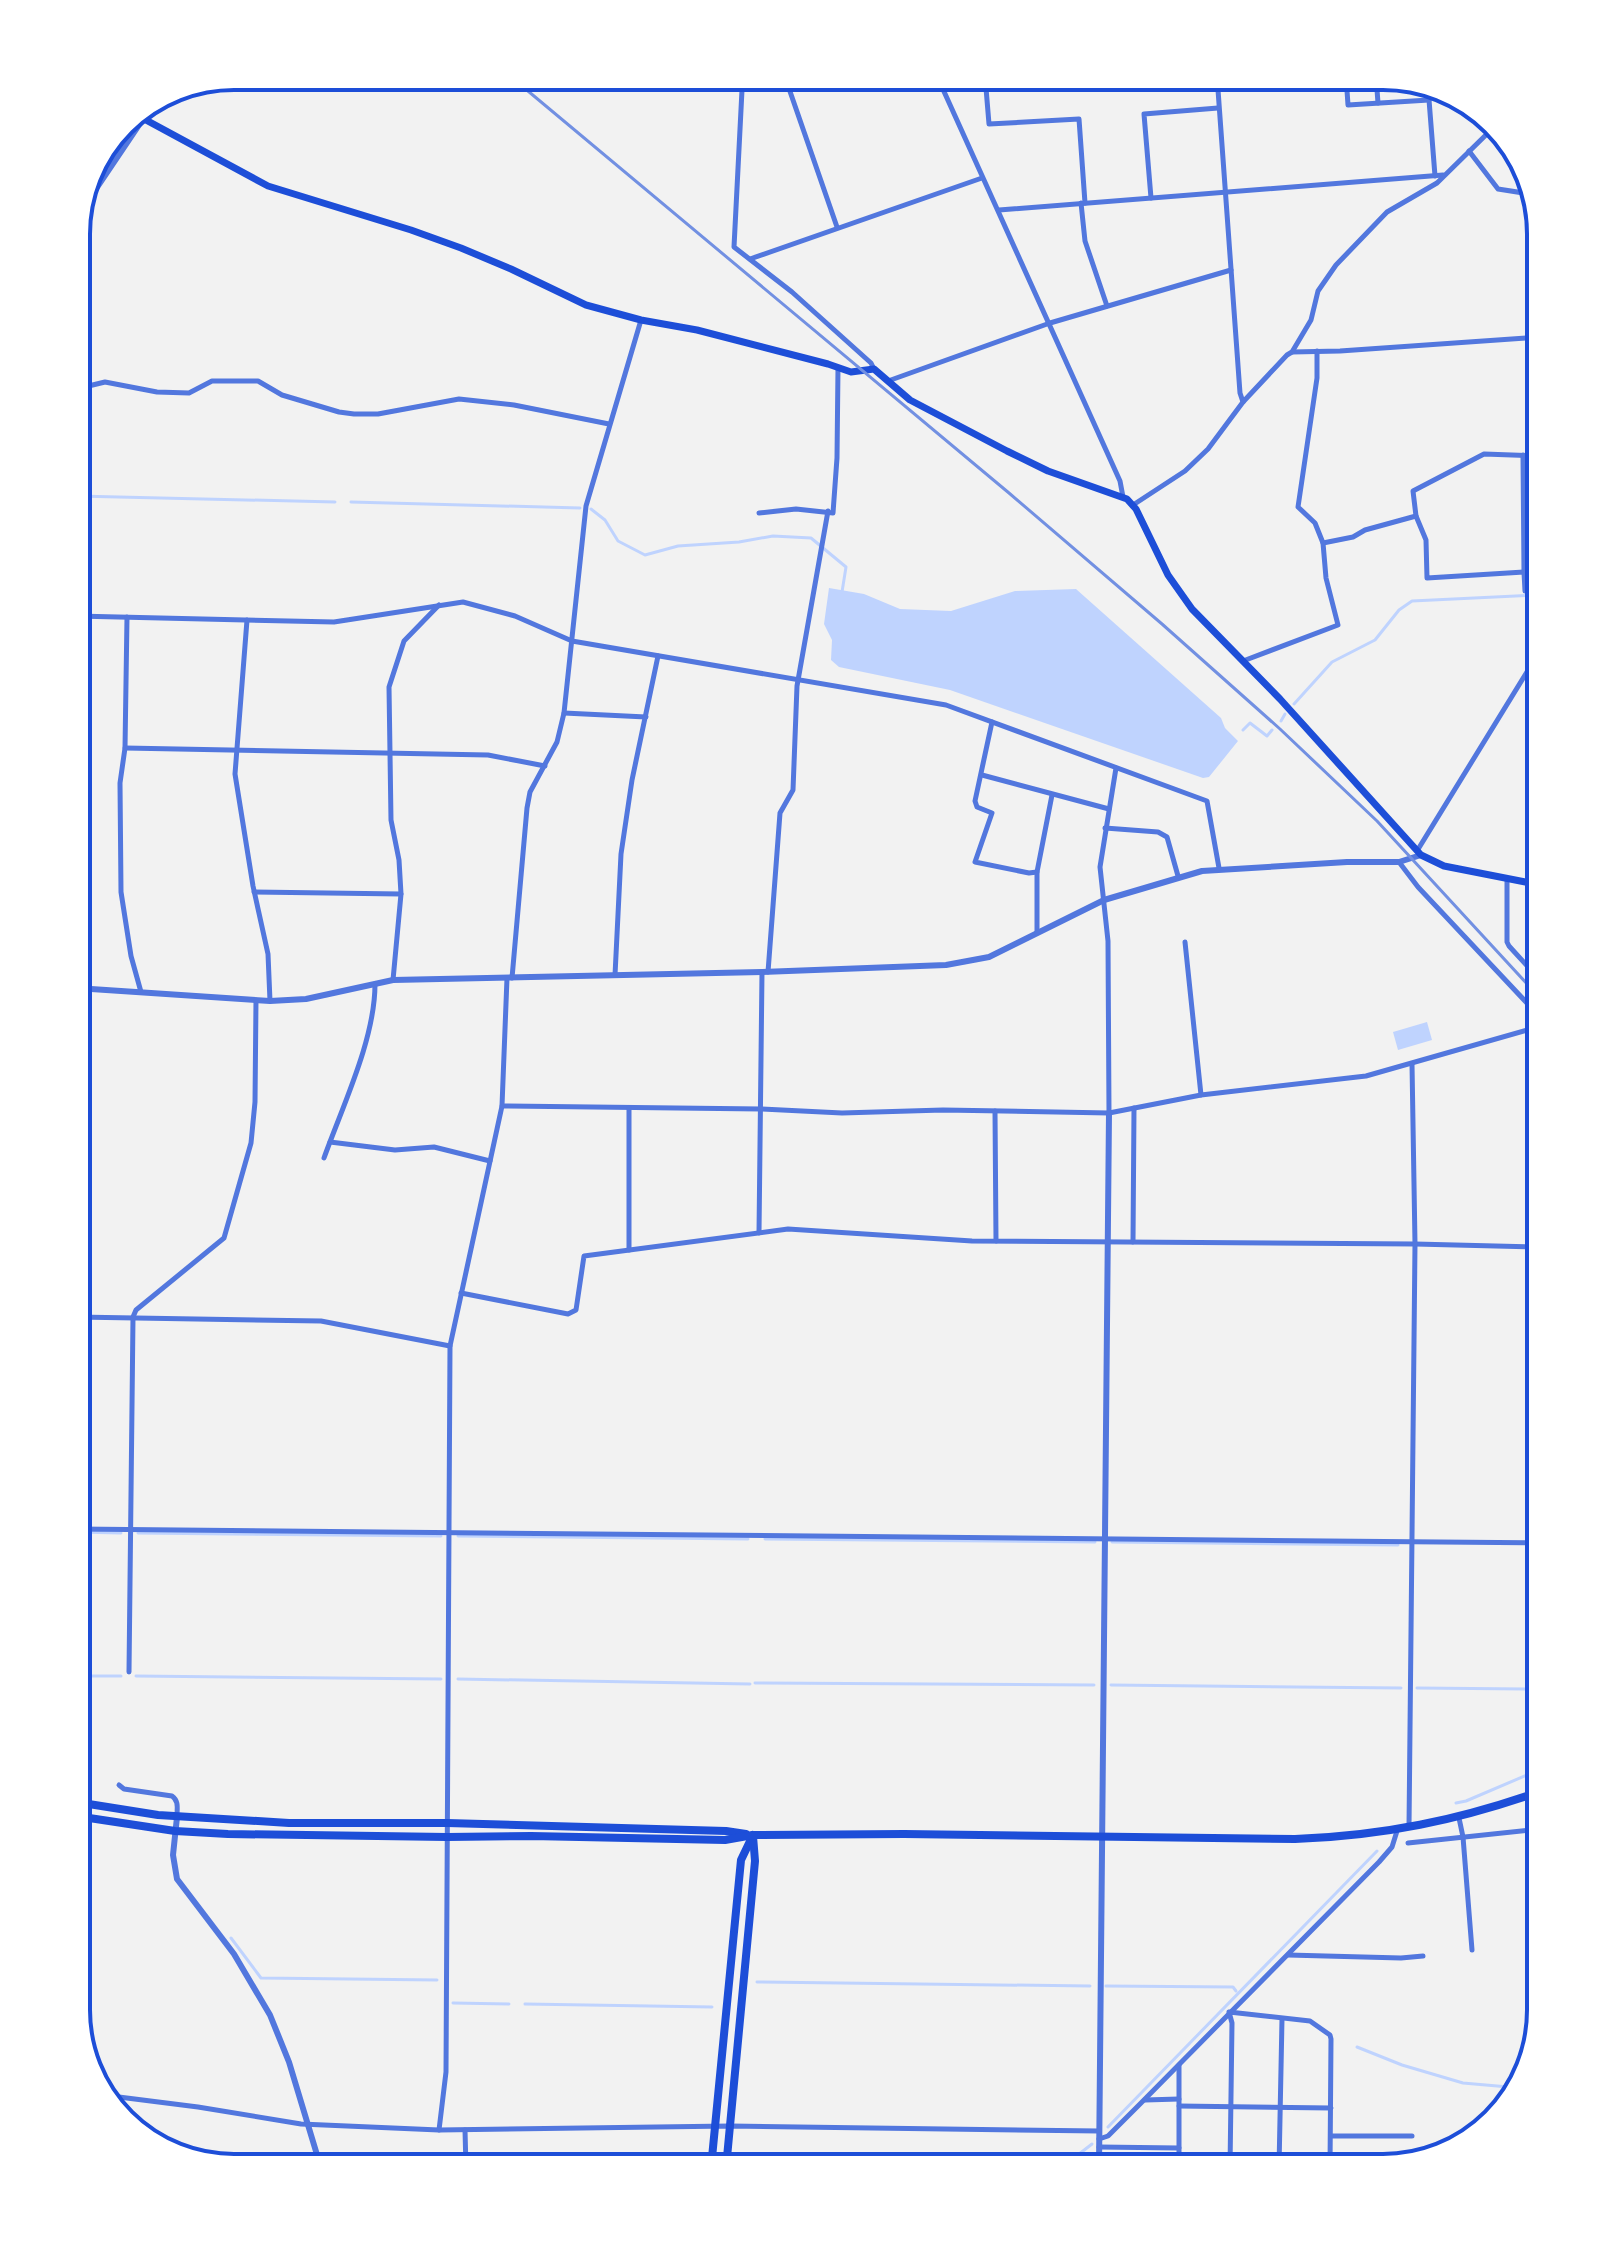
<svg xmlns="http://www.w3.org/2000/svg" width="1617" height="2244" viewBox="0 0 1617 2244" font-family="'IBM Plex Sans',sans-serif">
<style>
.water{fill:#bfd3fe}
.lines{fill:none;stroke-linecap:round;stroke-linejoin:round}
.stream{stroke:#bfd3fe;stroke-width:3}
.minor{stroke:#5277de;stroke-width:5}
.tertiary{stroke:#5277de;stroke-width:6}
.secondary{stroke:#1d4ed8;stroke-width:7}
.primary{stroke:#1d4ed8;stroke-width:8}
.trunk{stroke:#1d4ed8;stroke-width:8}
.rail{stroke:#7290e2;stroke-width:3}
.rim{fill:none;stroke:#1d4ed8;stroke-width:4}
</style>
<rect width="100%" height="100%" fill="#f2f2f2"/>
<g class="water">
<path d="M829,588L864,594L900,609L951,611L1015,591L1076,589L1221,718L1225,728L1238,741L1209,777L1203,778L950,690L839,667L831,660L832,640L824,624Z"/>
<path d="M1427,1022L1432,1040L1398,1050L1393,1032Z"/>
</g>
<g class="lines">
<g class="stream">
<path d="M76,496L335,502"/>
<path d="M351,502L580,508"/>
<path d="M591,509L605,520L618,541L645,555L678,546L739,542L773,536L811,538L846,567L842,592"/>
<path d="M1294,704L1332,662L1375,640L1399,610L1412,601L1536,595"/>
<path d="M1281,721L1285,714"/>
<path d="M1243,730L1250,723L1267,736L1272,730"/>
<path d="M76,1532L121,1533"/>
<path d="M138,1533L441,1536"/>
<path d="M458,1536L748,1539"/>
<path d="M765,1539L1095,1542"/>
<path d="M1112,1542L1398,1545"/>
<path d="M76,1676H121"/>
<path d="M136,1676L441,1679"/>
<path d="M458,1679L750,1684"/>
<path d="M755,1683L1094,1685"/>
<path d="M1111,1685L1401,1688"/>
<path d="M1417,1688L1541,1689"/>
<path d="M1456,1803L1466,1801L1541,1769"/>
<path d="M231,1938L261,1978L437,1980"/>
<path d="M757,1982L1090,1986"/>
<path d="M1106,1986L1233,1987L1236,1991"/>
<path d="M453,2003L509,2004"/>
<path d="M525,2004L712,2007"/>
<path d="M1357,2047L1402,2065L1463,2083L1520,2088"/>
<path d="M1108,2127L1377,1851"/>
<path d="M1061,2168L1092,2144"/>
</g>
<g class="minor">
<path d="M751,76L752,86"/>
<path d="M789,76L742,90L734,247L792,292L871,363L874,369"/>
<path d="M937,76L1120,481L1123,497"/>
<path d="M985,76L989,124L1079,119L1085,203"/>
<path d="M1217,76L1240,393L1243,402"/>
<path d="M1346,76L1348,105L1429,100"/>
<path d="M1376,76L1378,103"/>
<path d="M785,77L837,227"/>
<path d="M1428,87L1435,176"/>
<path d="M1469,151L1498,189L1530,194"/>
<path d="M1151,198L1144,114L1218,108"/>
<path d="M1081,203L1085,241L1107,306"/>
<path d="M999,210L1443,175"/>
<path d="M750,259L982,178"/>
<path d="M1292,352L1340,351L1541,337"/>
<path d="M888,381L1050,323L1231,270"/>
<path d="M76,389L105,382L157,392L189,393L212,381H258L282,395L339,412L354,414H378L459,399L514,405L609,424"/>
<path d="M1523,455L1524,572"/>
<path d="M1133,505L1185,471L1208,449L1243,402L1287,355L1292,352L1311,320L1318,291L1336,265L1387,212L1437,183L1493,128"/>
<path d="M759,513L796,509L833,513L837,458L838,368"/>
<path d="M1323,543L1353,537L1365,530L1416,516"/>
<path d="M1541,591H1525L1524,572L1427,578L1426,540L1416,516L1413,491L1484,454L1541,456"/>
<path d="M76,616L334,622L463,602L515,616L572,641L946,705L1207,801L1219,868"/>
<path d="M127,617L125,748L120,783L121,892L131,956L141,992"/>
<path d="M247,620L235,774L253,886L268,954L270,1001"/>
<path d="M1243,661L1338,625L1326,578L1323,543L1315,523L1298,507L1317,378V351"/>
<path d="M1532,664L1541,666"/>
<path d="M564,713L646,717"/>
<path d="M992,722L975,801L977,807L992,813L975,862L1029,873L1037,872"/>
<path d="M125,748L488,755L545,766"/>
<path d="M982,775L1109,809"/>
<path d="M1105,828L1158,832L1167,837L1178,876"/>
<path d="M1417,851L1541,649"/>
<path d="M1399,862L1418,887L1541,1018"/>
<path d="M1507,879V942L1509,946L1541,981"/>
<path d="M254,892L401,894"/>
<path d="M1037,933V872L1052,795"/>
<path d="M1185,942L1201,1095"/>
<path d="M768,972L780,813L793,790L797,686L828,511"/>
<path d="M615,975L621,854L632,780L658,656"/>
<path d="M512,978L527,808L530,792L557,742L564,713L586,506L641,320"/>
<path d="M393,980L401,894L399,860L391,820L389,687L404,641L439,605"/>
<path d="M502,1106L761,1109L842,1113L943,1110L1109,1113L1201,1095L1366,1076L1541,1026"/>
<path d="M629,1108V1250"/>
<path d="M995,1111L996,1241"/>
<path d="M1109,1113L1108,941L1100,867L1116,768"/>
<path d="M330,1142L395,1150L434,1147L490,1161"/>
<path d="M324,1158C343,1105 375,1039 375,984"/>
<path d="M759,1233L762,972"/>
<path d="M1133,1242L1134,1108"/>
<path d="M461,1293L568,1314L576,1310L584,1256L788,1229L972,1241L1415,1244L1541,1247"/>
<path d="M76,1317L321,1321L450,1346"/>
<path d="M76,1529L1541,1543"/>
<path d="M129,1672L133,1317L136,1310L224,1238L251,1143L255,1102L256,1000"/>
<path d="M119,1785L124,1789L172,1796C179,1801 177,1808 177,1816"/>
<path d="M1459,1818L1463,1837L1472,1950"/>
<path d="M1409,1827L1415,1244L1412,1064"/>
<path d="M1408,1843L1541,1829"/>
<path d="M1288,1955L1401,1958L1423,1956"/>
<path d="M1179,2065V2168"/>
<path d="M103,2095L198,2107L301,2124L439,2130L730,2126L1099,2131"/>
<path d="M1145,2100L1179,2099"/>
<path d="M1179,2106L1331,2108"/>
<path d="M439,2130L446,2072L450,1346L502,1106L507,978"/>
<path d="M465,2130L466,2168"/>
<path d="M1331,2136H1412"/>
<path d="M1099,2139L1108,2136L1141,2103L1379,1862L1392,1847L1397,1831"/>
<path d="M1099,2147L1179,2148"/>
<path d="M1230,2168L1232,2023L1229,2012L1310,2021L1330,2035L1331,2039L1330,2168"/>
<path d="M1279,2168L1282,2019"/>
</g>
<g class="tertiary">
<path d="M79,214L157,98"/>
<path d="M76,988L270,1001L306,999L393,980L762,972L946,965L989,957L1104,900L1202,871L1347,862H1399L1421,855"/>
<path d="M177,1817L173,1855L177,1879L234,1954L270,2015L289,2062L321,2168"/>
<path d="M1099,2168L1109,1113"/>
</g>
<path class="secondary" d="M133,113L268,186L411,230L461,248L511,269L586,305L641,320L697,330L828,364L851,372L874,369L910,400L1007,451L1048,471L1127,499L1136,509L1168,575L1192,609L1280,699L1421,855L1444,866L1541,885"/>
<g class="primary">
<path d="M711,2168L741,1860L753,1835"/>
<path d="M726,2168L755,1861L753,1836"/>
</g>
<g class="trunk">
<path d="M76,1802L158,1815L289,1823H447L726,1831L746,1834"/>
<path d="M76,1816L175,1831L228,1834L447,1837L531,1836L725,1840L753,1835L904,1834L1295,1839C1382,1836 1459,1820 1541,1791"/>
</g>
<path class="rail" d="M510,76L1009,493L1162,624L1280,729L1377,821L1541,999"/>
</g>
<path d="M0 0H1617V2244H0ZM234 90H1383A144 144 0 0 1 1527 234V2010A144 144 0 0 1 1383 2154H234A144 144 0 0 1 90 2010V234A144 144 0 0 1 234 90Z" fill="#fff" fill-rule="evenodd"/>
<path class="rim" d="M234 90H1383A144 144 0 0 1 1527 234V2010A144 144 0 0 1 1383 2154H234A144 144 0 0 1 90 2010V234A144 144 0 0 1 234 90Z"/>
</svg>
